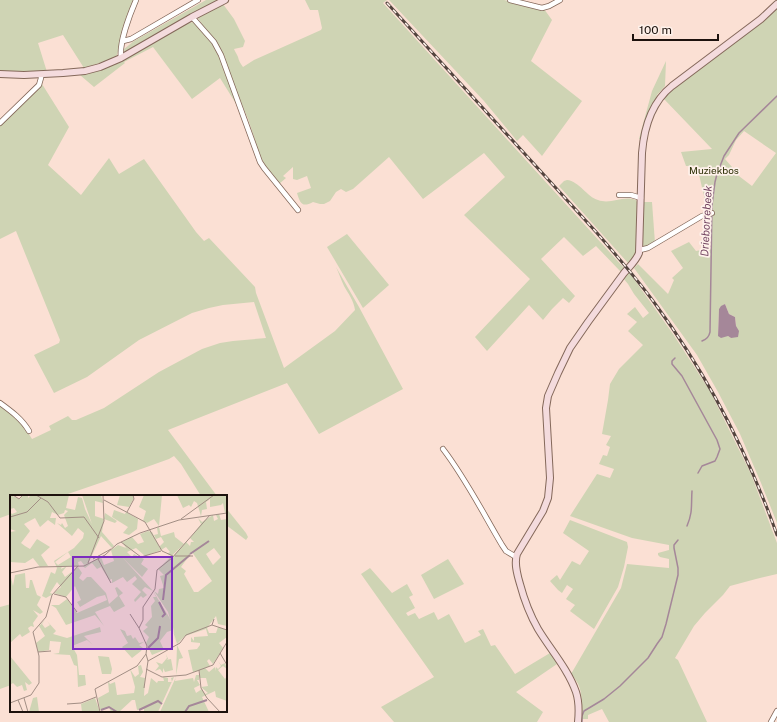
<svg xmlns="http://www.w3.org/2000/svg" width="777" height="722" viewBox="0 0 777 722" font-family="'Public Sans',sans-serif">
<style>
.green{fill:#cfd4b4;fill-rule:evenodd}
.water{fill:#a58799}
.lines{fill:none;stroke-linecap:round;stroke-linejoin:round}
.stream{stroke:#a58799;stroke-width:1.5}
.minor-casing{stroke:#84685a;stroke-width:6}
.secondary-casing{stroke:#84685a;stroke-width:8}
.minor{stroke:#fff;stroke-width:4.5}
.secondary{stroke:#f4dbdd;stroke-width:6}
.rail-casing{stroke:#53443e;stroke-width:3}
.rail{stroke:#fef1ea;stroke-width:1.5;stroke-dasharray:4.5;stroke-linecap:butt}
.labels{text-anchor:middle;stroke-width:3.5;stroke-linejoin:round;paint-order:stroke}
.park-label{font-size:10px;fill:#2d3007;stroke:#fef1ea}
.water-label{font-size:11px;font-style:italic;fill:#744663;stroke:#fef1ea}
.inset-river{fill:none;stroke:#a58799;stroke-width:2}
.inset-road{fill:none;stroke:#a28e84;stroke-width:1}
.view{fill:#7b2cbf;fill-opacity:0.15;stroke:#7b2cbf;stroke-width:2}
.inset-edge{fill:none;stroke:#1d120d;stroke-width:2}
</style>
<rect width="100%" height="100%" fill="#fbe0d4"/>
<g class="green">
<path d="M0,0H135L126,22L117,55L115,58L84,68L63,35L38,43L47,72L0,71Z"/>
<path d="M206,0H217L177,22L127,52H124V49L134,41Z"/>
<path d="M305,0H387L383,3L624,268L621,272L596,246L583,256L564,237L541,259L575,296L569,303L563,298L552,309L543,320L529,305L487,351L475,337L530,279L464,215L505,177L484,153L423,199L389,157L353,189L346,192L341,189L336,192L330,201L324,204H320L313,202C302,208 300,203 297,193L311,188L307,176L297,180L293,179V167L283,176L286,178L279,184L265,165L261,158L248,119L233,83L221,50L217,43L212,36L209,37L216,47L239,106L238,107L220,78L192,99L153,47L124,62L125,63L94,87L80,75L90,72L118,62L140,51L188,23L194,22L200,26L202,24L197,17L223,4L234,19L245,41L243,47L234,49C235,52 237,54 238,57C239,61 240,63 243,67L254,60L321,30L322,28L318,10H310Z"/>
<path d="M389,0H504L544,9L552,20L531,61L582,101L542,156L523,135L517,141L484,101Z"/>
<path d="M777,8V523L761,483L740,434L718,392L697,355L634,268L638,264L668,294L674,280L672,278L683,268L671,251L689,242L696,251L711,248L712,230L697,166H686L681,152L712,149L663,98L666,94L766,19ZM744,131L776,153L752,186L731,170L732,167L725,159L729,155L736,140ZM725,304L729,314L735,317L736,326L731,338L728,336H718L719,309Z"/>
<path d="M666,61L665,86L657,95L648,118L642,139H639L652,91Z"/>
<path d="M42,84L69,127L48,165L81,195L109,158L119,174L144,159L196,232L204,241L209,238L255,287L256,293L284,368L335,331L355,310C354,301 348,293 344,286C341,280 339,273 336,267L359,307L403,389L319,434L287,383L168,430L217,496H201L181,464L174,456L169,459L144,468L62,496H11V514L0,518V405L22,423L32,439L51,430L49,426L68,416L72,420H76L104,408L159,372L202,349L220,343L233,341L266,338L254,302L223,305L209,308L192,313L139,340L87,377L54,393L34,355L59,343L60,340L16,231L0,239V126Z"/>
<path d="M567,180C579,181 587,197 598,200C611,205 622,195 636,200L637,202L636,251L635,256L628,263L559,186L564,181Z"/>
<path d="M643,202H652L655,243L649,246H643Z"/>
<path d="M347,234L389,285L363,308L327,247Z"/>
<path d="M629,272L673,334L710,391L751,474L777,543V574L756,579L730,586L723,595L705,613L694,626L675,658L678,660L707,722H609L602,709L588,715V719H581C581,701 585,689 571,674L621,588L627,564L669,568V559L660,557L658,555V553L669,550V545L632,538L570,516L597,474L610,478L614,469L599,464L603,455L607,456L610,447L606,445L611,436L602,434L608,400L610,384L619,369L643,345L628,331L637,322L627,314L635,307L643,318L649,313L634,294L628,284L623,278Z"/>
<path d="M226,508L246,533L248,537L246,540L226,525Z"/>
<path d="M570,520L627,542L628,547L624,567L618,587L594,629L570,611L575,605L566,599L573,589L567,585L562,593L558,590L550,581L557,575L560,580L572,561L580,565L589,551L563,533Z"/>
<path d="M448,559L464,584L434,599L421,575Z"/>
<path d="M370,568L392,593L407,584L413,595L409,597L415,608L406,613L408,616L415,613L419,619L434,612L438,620L449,614L465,643L481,635L478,631L483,629L491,646L495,645L515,674L550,653L557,664L516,692L543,712L537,722H394L381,707L434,677L361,574Z"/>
<path d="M11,604V685L0,689V607Z"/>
</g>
<path class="water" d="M725,304L729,314L735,317L736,326L739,331L738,337L731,338L728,336L721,338L718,336L719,309L721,306Z"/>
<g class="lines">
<g class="stream">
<path d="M702,341C707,339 709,337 710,332L712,205L715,182L717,174L724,156L739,133L777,96"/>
<path d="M675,358L672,361V364L682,376L717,440L720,449L717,457L715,461L702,466L698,473"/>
<path d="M687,526C693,512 691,505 692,491"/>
<path d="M582,722V716L584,711L604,699L620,686L648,658L657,644L662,637L666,624L678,575V568L674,548V545L678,540"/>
</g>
<g class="minor-casing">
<g id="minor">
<path d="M510,0L542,8L549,6L560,0"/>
<path d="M192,17L214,42L221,55L260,162L264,168L298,210"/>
<path d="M123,41L131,39L198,0"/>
<path d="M121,58C119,43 130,14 136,0"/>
<path d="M0,123L39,85L41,78V74"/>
<path d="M619,195H631L641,198"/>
<path d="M640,250L648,248L702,216L712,213"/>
<path d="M0,403C11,411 22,419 29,431"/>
<path d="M443,449C466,479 483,513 502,545L506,551L516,557"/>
<path d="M771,722L777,711"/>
</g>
</g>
<g class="secondary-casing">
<g id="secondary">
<path d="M0,74L24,75L63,73L85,71L100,67L121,58L192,17L225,0"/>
<path d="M578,722C579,712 579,701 576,692C568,669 550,649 538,629C530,615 524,599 520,584C517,574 514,563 517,554L543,511L548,498L550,478L546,408L548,396L558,373L570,348L588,322L624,273C629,267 636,261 639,253L642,153C644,128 652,102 672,86L761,19L777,4"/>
</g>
</g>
<use href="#minor" class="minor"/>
<use href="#secondary" class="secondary"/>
<g class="rail-casing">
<path id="rail" d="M387,3L597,233C617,256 638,280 656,305C708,376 748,453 777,535"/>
</g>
<use href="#rail" class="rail"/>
</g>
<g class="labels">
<g class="park-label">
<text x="714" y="174">Muziekbos</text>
</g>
<g class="water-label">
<text transform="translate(706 221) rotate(-87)" y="4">Drieborrebeek</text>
</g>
</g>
<g transform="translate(10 495)">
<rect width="217" height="217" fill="#fbe0d4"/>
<path d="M0,0L10,4L13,0H18V3L21,0H59L56,13L65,15L68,2L72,3L75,14L82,29L72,0H91L93,8L85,6V21L94,24L95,18L107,26L105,28L94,24L92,37L104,51L102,53L91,41L78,69L74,70L71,66L68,67L69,71H52L51,74L57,71L52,77L55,82L68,72L72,78L69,83L73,86L77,82H81L96,98L99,109L108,101L105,93L107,92L113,98L109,101L115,111L104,117L100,111L85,117L94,131L85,120L56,130L46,113L41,110H49L57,104L67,118L97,105L95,100L87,102L70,112L67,107L71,105L65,91L56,102L44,98L51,92L47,87L40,98L43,99L36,103L32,101L41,77L45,79L47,73L44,66L64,53L73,43L74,38L68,33L62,41L47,28L51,30L52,28L55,33L58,31L54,20L58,16L55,15L54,18L48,20L42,17L40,23H46L45,30L38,25L30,32L25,23L14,29L20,36L11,48L15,51L20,54L27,44L40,52L31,60L38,71L30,72L23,63L15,68L0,67V37L6,36L0,34V17L2,19L7,17L4,13L0,14ZM58,57L61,62L48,70L45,67ZM110,0H123L124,3L119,12L107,10ZM134,0H152L149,31L144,24L137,28L133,26L136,16L129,12ZM167,0H217V17L215,18L213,8L211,10L200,12V4L196,7L197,14L192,15L191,21L187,8L184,6L181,12L179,10L173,13ZM104,15L115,19L116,17L128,24L127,34L119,40L113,38L118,32L102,22ZM209,19L211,25L217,24V131L208,129L206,121L197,133L199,138H206L208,132L217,135V142L209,148L213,153L203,169L199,164L197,166L200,171L195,173L199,177L205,172V176L206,172L208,174L211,171L208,166L211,170L215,168L217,174L213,171L208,175L215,184L217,181V206L206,202L205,196L192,202L199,217H150L166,182L167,150L173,163L169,164L165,186L183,183L184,187L186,180H189V185H187L190,190L184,193L186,198L192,194L195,199L198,198L191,192L198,191L196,183H190V176L183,177L178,155L187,154L190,150V148L181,147V142L184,146V142L198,141L196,134L175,141L167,149L158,117L144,96L148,99L149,94L154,93L150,81L154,80L148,74L176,47L180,51L181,47H184L180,43L191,29L188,23L192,27L203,20L204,26L208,24L206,20ZM204,53L211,62L203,70L196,59ZM182,57L202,86L188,97H184L174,79L176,76L171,72ZM149,32L151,41L164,37L165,42L174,49L163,61L157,59L160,57L156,52L151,55L149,52L154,47L151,42L146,44L144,40L148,39L147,33ZM138,36L142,37L151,55L135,61L126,53L117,57L122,62L124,59L134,64L131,69L138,74L132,82L112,62L143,96L135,92L132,95L137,100L133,103L131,101L125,107L124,105L131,97L122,89L127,84L125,81L117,87L113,82L102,88V84L99,85L91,72L87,74L82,68L75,73L73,71L91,62L94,70L104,66L101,55L108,50L116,53L112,47L122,42L128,49L134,47L130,39ZM0,78L3,91L5,80L15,78L16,93H19L20,85H22L27,100L31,102L27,110L33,117L30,119L23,115L28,121L23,128L24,132L21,131L18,133L20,137L12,142L10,139L0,148ZM143,96L159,122L163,132L166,149L163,135L157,137L150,146L154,155L142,160L136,148L139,142L133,136L138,132L135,130L142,122L141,111L145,106L143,102H146ZM35,125L32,129L35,133L40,130L37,126L46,136L43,139L57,143L90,132L91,137L74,141L83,150L77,145L62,151L67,160L69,180H75L76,190L68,192L67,171L64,170L60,160L43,159L49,158L51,147L40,146L39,155L28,157L26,148L35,141L29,131ZM110,134L115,136L117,141L121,140L123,144L125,142L129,148L134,147L129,150L133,153L131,156L122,163L112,152L118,148ZM156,159L158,164L156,165L161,164L163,175L155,177L153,173V178L150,174L145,176L149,171L146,167L152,169L157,163ZM0,161L22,188L19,190L15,187L17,195L14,196L12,190L7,192L3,188L0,190ZM88,161L99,162L102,174L101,179H92ZM131,170L133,177L130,182L135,183L134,201L138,198L141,183L147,188L148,186H154L153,182L158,183V187H162L161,183L164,182L148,217H134V213L127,215L125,205H122L109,217H101L99,212L90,215L88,203L99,197L98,186L100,189L105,187L107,200L124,198L125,192L120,174L125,182L129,179L128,171ZM27,202L29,217H19L23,203ZM85,203L90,217H72L71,209Z" fill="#cfd4b4" fill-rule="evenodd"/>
<path class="inset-river" d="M180,59L199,46M153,105L156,80L180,60M149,107L155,119L152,122M138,153L148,143L150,131M91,215L99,212L107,217M129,215L148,206L152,209M175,217L179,211L197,205"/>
<path class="inset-road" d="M3,0L9,4L13,0M26,0L38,7L50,23L74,22L89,43M94,5L135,27L152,56L163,61M117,17L124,4L123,0M0,22L17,17L31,3M171,24L204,0M111,47L131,62L151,56M165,61H183M83,64L101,54M88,64L101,88M78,68L94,26L93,0M0,78L28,72L74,71L95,60L107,49L130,38L169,25L217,18M44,99L56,102L67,117M120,119L129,133M202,130L217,135M28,157L41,156M210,158L217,170M138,166L170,148L176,140L202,130L204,124M136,174L152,182L176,180L203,170L217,147M189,175L191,193L197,203L210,217M134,193L138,166L136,159M14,203L18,217M8,205L13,217M0,208L21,200L29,188V161L23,137L36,122L42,100L68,71M57,209L71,208L86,202M90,217L85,194L127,171L136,159L137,151L129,133L133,125V112L145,94L147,75L162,63L200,20"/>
<path class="view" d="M63,62H162V154H63Z"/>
<rect width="217" height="217" class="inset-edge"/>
</g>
<path d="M633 34v6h85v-6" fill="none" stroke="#1d120d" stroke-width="2"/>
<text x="639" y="34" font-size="12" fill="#1d120d" stroke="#fef1ea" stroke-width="3" paint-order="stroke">100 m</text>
</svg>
